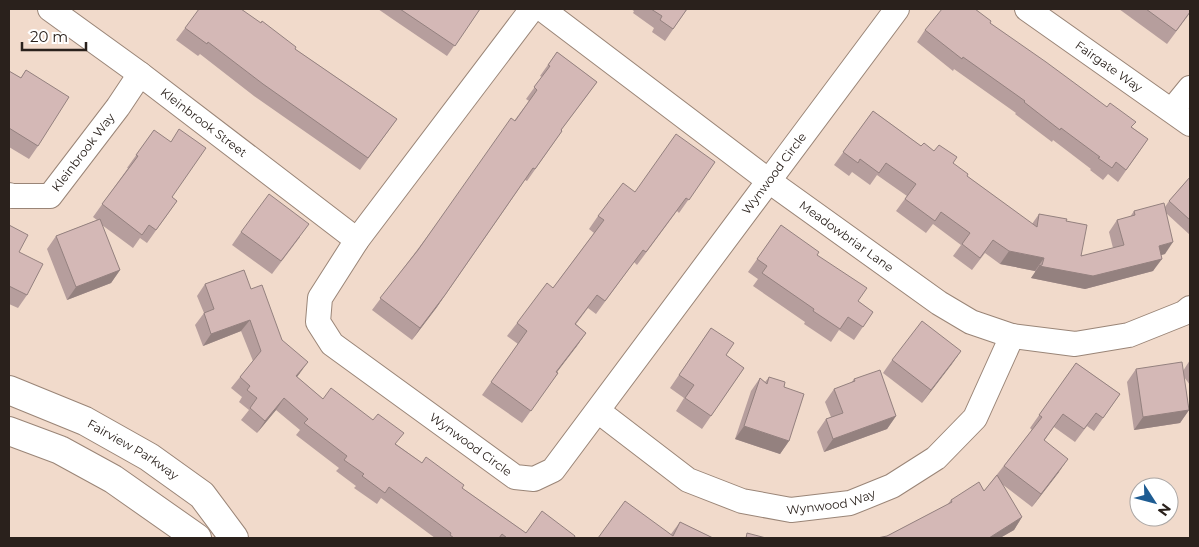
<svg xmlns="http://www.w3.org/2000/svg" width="1199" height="547" viewBox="0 0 1199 547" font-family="Montserrat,sans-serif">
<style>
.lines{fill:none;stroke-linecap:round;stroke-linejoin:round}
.minor-casing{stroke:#9a8577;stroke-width:26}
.secondary-casing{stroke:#9a8577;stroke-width:30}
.minor{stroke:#fff;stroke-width:24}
.secondary{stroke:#fff;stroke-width:28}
.wall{fill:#b69e9d}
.shaded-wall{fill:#94817f}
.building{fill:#d4b8b6;stroke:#94817f}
.labels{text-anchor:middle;stroke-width:4;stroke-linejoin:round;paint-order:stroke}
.street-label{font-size:12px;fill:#2a211c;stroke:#fff}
</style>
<rect width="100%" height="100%" fill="#f1dacb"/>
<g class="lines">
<g class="minor-casing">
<g id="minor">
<path id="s1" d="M50,9L140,74L357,240"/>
<path id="s2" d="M532,9L357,240L320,298L318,322L332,344L515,477L534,479L553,470L897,9"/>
<path id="s3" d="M542,9L769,181L939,303L971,322L1012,336L1075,344L1129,335L1184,313L1190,308"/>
<path id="s4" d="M1027,9L1190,124"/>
<path d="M1172,110L1190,88"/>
<path id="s5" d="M9,195L12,196H50L118,107L140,74"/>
<path id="s6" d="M598,411L688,480L742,501L791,510L850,503L892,486L936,458L975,418L1012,336"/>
</g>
</g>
<g class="secondary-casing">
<g id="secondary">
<path id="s7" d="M9,390L85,421L149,457L202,495L234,538"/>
<path d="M9,431L60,450L113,479L197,538"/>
</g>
</g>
<use href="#minor" class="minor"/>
<use href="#secondary" class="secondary"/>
</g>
<g class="wall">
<path d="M378,9H480L447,56L391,18Z"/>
<path d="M631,9H687L665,41L652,32L654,28L633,13L634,11Z"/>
<path d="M1119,9H1190V13L1167,44Z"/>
<path d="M990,23L1148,139L1118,182L1108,174L1103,180L1090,170L1091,169L1053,140L1052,142L1015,114L1016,113L954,69L953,71L917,42L925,30Z"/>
<path d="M185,28L295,49L397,119L360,170L254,96L200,54L198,56L176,40Z"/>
<path d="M557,52L597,82L561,130L562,131L527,181L525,180L437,307L412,340L372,310L529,101L526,99L542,77L540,76Z"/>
<path d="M26,70L38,146L29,159L9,147V71L21,78Z"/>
<path d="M873,111L921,146L953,163L967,176L1032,224L1039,214L1066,221L1081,256L1113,248L1109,232L1117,220L1130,217L1134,211L1165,207L1169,201L1190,177V235L1166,213L1165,254L1161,255L1153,271L1085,289L1031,278L1035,273V271L1000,264L985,253L972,270L953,256L961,245L933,224L926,233L896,211L907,196L877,175L870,185L852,172L849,176L834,165Z"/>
<path d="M154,130L172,197L177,201L147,243L140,238L133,248L102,225L120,270L111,283L67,300L47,249L56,236L97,220L93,217L128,168H127Z"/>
<path d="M715,162L679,213L677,211L637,265L634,262L596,314L588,308L576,324L586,333L557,372L558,373L522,423L482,395L518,344L507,336L517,323L553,288L594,233L589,229L598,216L635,192Z"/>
<path d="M9,225L19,252L27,295L18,308L9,304Z"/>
<path d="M781,225L817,255L858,301L873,312L854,340L839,330L831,342L804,324L805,322L753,286L758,279L748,272Z"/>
<path d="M241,232L300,237L272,274L232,245Z"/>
<path d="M205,284L251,289L282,340L300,373L297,377L323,399L396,444L422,463L462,488L526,533L574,538H435L381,498L377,504L354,488L356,486L336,471L339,468L296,435L300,430L276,410L257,433L241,420L249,410L239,402L242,397L231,388L240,377L253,361L241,331L203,346L195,325L204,313L197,296Z"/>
<path d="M711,328L726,355L744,368L702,429L676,411L684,398L670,388Z"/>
<path d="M961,351L922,403L883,373L892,360Z"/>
<path d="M1190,360V385L1184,377L1189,410L1180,423L1134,430L1127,382L1136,369L1183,371Z"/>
<path d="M1076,363L1120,394L1094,431L1087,426L1075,442L1054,427L1044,441L1059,472L1032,507L1002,484L1022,517L1014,530L1000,538H877L887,536L947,505L951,500L984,491L1032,430L1030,428Z"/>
<path d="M769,377L784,387L789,441L780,454L735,439L751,391L760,378L765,382Z"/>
<path d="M854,379L896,416L887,429L824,452L817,432L826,419L831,417L825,402L834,389L851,383Z"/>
<path d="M680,522L713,538H598L671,534Z"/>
</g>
<g class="shaded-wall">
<path d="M1173,242L1165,254L1150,258L1159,246Z"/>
<path d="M1009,251L1044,258L1035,271L1000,264Z"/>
<path d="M1162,259L1153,271L1085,289L1031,278L1039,266Z"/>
<path d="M120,270L111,283L67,300L76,287Z"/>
<path d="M445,295L437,307L412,340L420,328Z"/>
<path d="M250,320L241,331L203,346L211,334Z"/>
<path d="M586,333L577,346L547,385L556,372Z"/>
<path d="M961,351L952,364L922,403L931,390Z"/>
<path d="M308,362L300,373L288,388L296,376Z"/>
<path d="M284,398L276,410L257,433L265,421Z"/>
<path d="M1189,410L1180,423L1134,430L1143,417Z"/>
<path d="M896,416L887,429L824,452L833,439Z"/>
<path d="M744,426L789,441L780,454L735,439Z"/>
<path d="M1068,459L1059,472L1032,507L1041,494Z"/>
<path d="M1022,517L1014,530L1000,538H989Z"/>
</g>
<g class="building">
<path d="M199,9H241L261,23L262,21L296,47L295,49L397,119L368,158L263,84L208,42L207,44L185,28Z"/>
<path d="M400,9H480L455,46Z"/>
<path d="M651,9H687L673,29L660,20L662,16Z"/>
<path d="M942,9H975L991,21L990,23L1046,62L1107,107L1110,103L1136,122L1131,127L1148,139L1126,170L1116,162L1112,168L1098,158L1100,157L1061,128L1060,130L1024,102L1025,101L963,57L962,59L925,30Z"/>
<path d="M1146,9H1190V12L1176,31Z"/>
<path d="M557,52L597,82L561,130L562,131L535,169L533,168L445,295L420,328L380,298L418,250L511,118L515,121L537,90L534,87L550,66L548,65Z"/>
<path d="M26,70L69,97L38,146L9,128V71L21,78Z"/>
<path d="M873,111L921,146L924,143L934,151L939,145L957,157L953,163L968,174L967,176L1037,227L1039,214L1067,219L1066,221L1087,225L1081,256L1124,245L1117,220L1135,215L1134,211L1164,203L1173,242L1159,246L1162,259L1093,276L1039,266L1042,265L1044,258L1009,251L993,240L980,258L962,244L970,233L941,212L935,221L905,199L916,184L886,163L879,173L860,159L858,163L843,152Z"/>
<path d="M179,129L206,148L172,197L177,201L156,230L149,225L142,235L102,204L138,156L136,155L154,130L171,142Z"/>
<path d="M676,134L715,162L689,200L686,198L646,252L643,250L605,301L597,295L575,324L586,333L556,372L558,373L531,411L491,382L527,331L517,323L547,283L553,288L604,220L598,216L623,183L635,192Z"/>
<path d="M1190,177V220L1169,201Z"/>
<path d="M269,194L309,224L281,261L241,232Z"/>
<path d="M100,219L120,270L76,287L56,236Z"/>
<path d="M9,225L28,235L19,252L43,264L27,295L9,286Z"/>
<path d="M781,225L819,252L817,255L867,288L858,301L873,312L863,327L848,317L840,329L813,311L814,309L762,273L767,266L757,259Z"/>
<path d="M244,270L251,289L262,285L282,340L308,362L296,376L323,399L331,388L373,420L378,414L404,433L395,444L422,463L426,457L464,485L462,488L526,533L542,511L575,536L574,538H507L502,534L499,538H454L450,535L451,533L389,487L385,493L362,476L364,474L344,460L347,456L304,423L308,419L284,398L265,421L250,408L257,398L247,390L250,386L240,377L261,351L250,320L211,334L204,313L214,309L205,284Z"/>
<path d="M922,321L961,351L931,390L892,360Z"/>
<path d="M711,328L734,343L726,355L744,368L711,416L685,398L694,385L679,375Z"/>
<path d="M1182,362L1189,410L1143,417L1136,369Z"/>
<path d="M1076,363L1120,394L1103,418L1096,413L1084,429L1063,414L1044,440L1068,459L1041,494L1004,466L1042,417L1039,415Z"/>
<path d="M880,370L896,416L833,439L826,419L843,413L834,389L855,381L854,379Z"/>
<path d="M769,377L785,382L784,387L804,394L789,441L744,426L760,378L767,384Z"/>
<path d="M997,475L1022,517L989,538H877L887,536L952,502L951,500L979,482L984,491Z"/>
<path d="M625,501L673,536L680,522L713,538H598Z"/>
<path d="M747,533L766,538H746Z"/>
</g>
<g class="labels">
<g class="street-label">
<text dy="4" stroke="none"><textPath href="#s4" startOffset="100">Fairgate Way</textPath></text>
<text dy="4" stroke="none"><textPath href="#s1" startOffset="191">Kleinbrook Street</textPath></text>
<text dy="4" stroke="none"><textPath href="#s5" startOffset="96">Kleinbrook Way</textPath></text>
<text dy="4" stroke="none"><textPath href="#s2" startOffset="1045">Wynwood Circle</textPath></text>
<text dy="4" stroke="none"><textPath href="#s3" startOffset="380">Meadowbriar Lane</textPath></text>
<text dy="4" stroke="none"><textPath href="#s2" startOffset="580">Wynwood Circle</textPath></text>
<text dy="4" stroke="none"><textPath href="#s7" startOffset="138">Fairview Parkway</textPath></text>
<text dy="4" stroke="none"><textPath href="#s6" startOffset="262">Wynwood Way</textPath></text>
</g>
</g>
<rect width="1199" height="547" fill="none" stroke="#2a211c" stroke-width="20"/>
<g transform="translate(1154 502) rotate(126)"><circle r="24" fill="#ffffff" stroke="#aaa6a4"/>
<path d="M0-4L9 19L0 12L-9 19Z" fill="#1e5c92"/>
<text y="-8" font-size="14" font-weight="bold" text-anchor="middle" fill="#2a211c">N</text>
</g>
<path d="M22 42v8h64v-8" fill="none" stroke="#2a211c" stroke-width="2.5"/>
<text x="30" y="42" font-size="15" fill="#2a211c" stroke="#ffffff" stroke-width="4" paint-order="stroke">20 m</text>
</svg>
